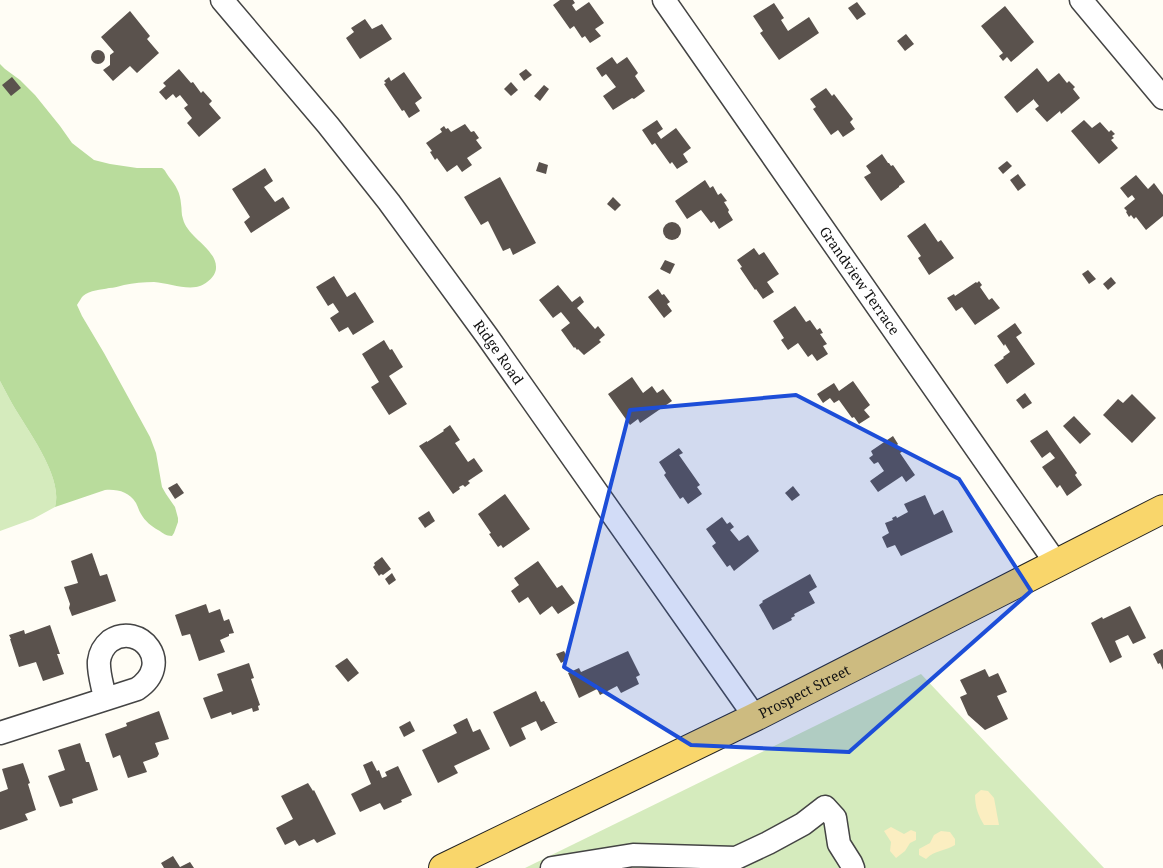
<svg xmlns="http://www.w3.org/2000/svg" width="1163" height="868" viewBox="0 0 1163 868" font-family="'Noto Serif',serif">
<style>
.green{fill:#d5ebbd}
.forest{fill:#b9dc9c}
.sand{fill:#fbeec1}
.building{fill:#5a524d}
.lines{fill:none;stroke-linecap:round;stroke-linejoin:round}
.minor-casing{stroke:#444;stroke-width:25}
.major-casing{stroke:#222;stroke-width:30}
.minor{stroke:#fff;stroke-width:22}
.major{stroke:#f9d66b;stroke-width:28}
.marked{fill:#1d4ed8;fill-opacity:0.2;stroke:#1d4ed8;stroke-width:4;stroke-linejoin:round}
.labels{text-anchor:middle;stroke-width:5;stroke-linejoin:round;paint-order:stroke}
.street-label{font-size:14px;fill:#111;stroke:#fff}
</style>
<rect width="100%" height="100%" fill="#fffdf5"/>
<g class="green">
<path d="M0,381C3,387 6,392 9,398C23,425 64,475 55,507L33,519L0,531Z"/>
<path d="M921,674L1104,868H525Z"/>
</g>
<path class="forest" d="M0,64L5,69L20,80L35,95L60,126L72,143L94,160L110,164L137,168H162C166,171 166,173 169,177C176,186 180,192 181,204C182,209 181,214 183,219C187,237 217,249 216,268C216,277 204,286 196,287C183,289 167,283 154,282C144,282 133,283 124,285C119,286 114,288 109,288C101,290 90,290 83,296C81,298 79,302 77,305L82,316L104,353L150,437L156,453L162,487L166,494L175,507L178,518V522L174,533L172,536C166,536 163,533 158,530C151,526 145,521 141,514C139,511 138,507 136,503C129,492 118,489 105,490L55,507C64,475 23,425 9,398C6,392 3,387 0,381Z"/>
<g class="sand">
<path d="M981,790L988,791L994,798L999,825H984C978,815 975,807 975,795Z"/>
<path d="M891,827L904,834L911,830L916,832V840L910,843L905,851L896,858L890,851L891,842L884,831Z"/>
<path d="M941,831L950,832L955,839V845C945,851 935,850 926,859L919,855V849L930,843L934,835Z"/>
</g>
<g class="building">
<path d="M560,0H573L575,3L572,5L576,11L589,2L604,23L595,29L601,36L590,43L585,36L582,38L574,26L570,29L553,5Z"/>
<path d="M857,2L866,14L857,20L848,8Z"/>
<path d="M774,3L784,18L781,20L788,31L809,17L819,33L779,60L760,33L763,31L753,16Z"/>
<path d="M1005,6L1034,42L1011,62L1007,57L1003,61L999,56L1003,53L981,26Z"/>
<path d="M130,11L150,36L147,39L159,53L137,73L130,66L113,81L103,70L110,65V55L114,52L101,37Z"/>
<path d="M365,19L372,29L382,24L392,39L360,59L346,38L354,32L351,28Z"/>
<path d="M906,34L914,44L905,51L897,41Z"/>
<circle cx="98" cy="57" r="7"/>
<path d="M612,57L617,64L627,57L638,73L635,76L645,91L634,99L632,98L613,110L603,96L616,87L606,74L602,77L596,68Z"/>
<path d="M1037,68L1048,82L1059,73L1067,83L1069,81L1075,87L1073,89L1080,98L1061,114L1060,111L1047,122L1035,109L1039,106L1034,100V99L1017,113L1004,97Z"/>
<path d="M179,69L191,83L193,82L201,93L203,91L212,101L209,104L221,118L199,137L187,123L192,118L184,108L188,105L180,95L176,98L173,94L166,100L159,92L166,86L163,83Z"/>
<path d="M526,69L532,75L524,81L519,74Z"/>
<path d="M404,72L422,98L415,103L420,111L409,118L404,110L402,111L384,84L386,83L384,81L389,77L391,81Z"/>
<path d="M12,77L21,88L11,96L2,85Z"/>
<path d="M511,82L518,90L511,96L504,89Z"/>
<path d="M544,85L549,89L540,101L534,96Z"/>
<path d="M826,88L832,96L834,94L853,119L850,122L855,129L843,137L838,130L831,135L813,109L816,107L810,99Z"/>
<path d="M657,120L663,129L657,133L661,139L676,128L691,148L683,154L688,162L677,169L672,162L670,164L655,143L652,145L642,130Z"/>
<path d="M1084,120L1092,128L1100,122L1109,132L1111,130L1115,134L1112,136L1114,138L1111,140L1118,148L1099,164L1071,131Z"/>
<path d="M465,124L471,132L474,131L479,138L476,140L482,148L467,158L472,165L462,172L457,165L447,172L437,158L435,160L430,152L432,151L426,143L442,132L440,129L444,126L446,129L448,128L451,132Z"/>
<path d="M882,154L888,163H889L891,166L893,165L905,182L899,186V187L881,201L864,177L871,173L866,166Z"/>
<path d="M1007,161L1012,166L1003,174L998,168Z"/>
<path d="M539,162L548,165L546,174L536,171Z"/>
<path d="M265,168L273,181L264,187L275,202L283,197L290,208L251,233L244,222L250,217L232,189Z"/>
<path d="M1018,174L1026,185L1018,191L1010,180Z"/>
<path d="M1136,175L1148,189L1154,183L1163,195V216L1146,230L1136,217L1134,219L1131,215L1129,217L1126,212L1127,211L1124,208L1135,199L1132,195L1128,198L1120,188Z"/>
<path d="M500,177L536,243L513,255L510,248L503,251L488,221L481,225L464,197Z"/>
<path d="M705,180L710,188L713,186L718,195L721,193L727,201L724,202L729,210L728,212L733,220L719,229L714,221L711,223L701,210L687,219L675,201Z"/>
<path d="M613,197L621,205L615,211L607,204Z"/>
<circle cx="672" cy="231" r="9"/>
<path d="M925,223L938,242L941,240L954,258L929,275L918,258L921,256L907,236Z"/>
<path d="M754,248L759,255L764,252L779,274L767,282L774,292L763,299L756,289L755,290L740,268L742,267L737,260Z"/>
<path d="M665,260L675,264L670,274L660,269Z"/>
<path d="M1088,270L1096,279L1089,284L1082,274Z"/>
<path d="M334,276L347,297L355,292L374,322L353,335L348,327L339,332L330,318L339,312L333,303L328,306L316,287Z"/>
<path d="M1111,277L1116,283L1108,290L1103,284Z"/>
<path d="M979,281L982,285L980,287L989,300L992,298L1000,308L975,325L962,307L956,311L947,298L954,294L955,296L976,282L977,283Z"/>
<path d="M558,285L572,302L580,296L584,302L577,308L595,329L598,326L605,335L599,340L601,342L584,355L578,349L577,350L575,347L574,348L561,330L570,323L561,312L553,318L539,300Z"/>
<path d="M658,289L662,295L664,294L670,302L667,304L672,311L664,318L648,297Z"/>
<path d="M795,306L806,322L810,320L817,330L820,328L823,333L820,334L827,344L823,346L828,354L817,361L812,354L808,357L798,343L788,350L781,340L784,338L773,321Z"/>
<path d="M1015,323L1022,333L1016,337L1035,364L1007,384L994,365L1004,358L1003,357L1010,352L1005,344L1004,346L997,336Z"/>
<path d="M384,340L390,350L392,349L403,367L389,376L407,404L389,415L371,387L379,382L362,354Z"/>
<path d="M632,377L643,393L652,386L657,393L663,389L672,401L640,423L638,419L630,425L608,394Z"/>
<path d="M853,381L870,405L864,410L870,417L859,424L854,417L852,418L839,400L834,403L830,398L823,403L817,394L834,383L839,391Z"/>
<path d="M1025,393L1032,403L1023,409L1016,400Z"/>
<path d="M1132,394L1156,418L1132,443L1103,415L1118,399L1123,403Z"/>
<path d="M1074,416L1091,434L1080,444L1063,426Z"/>
<path d="M450,425L460,440L455,443L468,462L474,458L483,471L468,481L470,483L465,487L463,485L459,487L460,489L453,494L419,446L427,441V442L444,431L443,430Z"/>
<path d="M1047,430L1077,473L1075,475L1082,485L1067,496L1060,485L1057,488L1042,467L1055,458L1050,452L1042,458L1030,441Z"/>
<path d="M893,436L898,444L896,446L898,449L901,447L903,451L900,453L915,475L906,482L902,476L878,492L870,481L884,471L878,462L874,464L869,458L873,455L871,451Z"/>
<path d="M679,448L683,453L679,455L700,485L697,487L702,494L688,504L683,497L680,499L664,475L666,473L659,462Z"/>
<path d="M177,483L184,493L175,499L168,488Z"/>
<path d="M793,486L800,495L792,501L785,493Z"/>
<path d="M505,494L530,529L503,548L501,545L498,547L489,534L491,533L478,514Z"/>
<path d="M925,495L934,515L943,510L953,532L901,556L895,545L887,548L882,537L889,533L885,523L893,520L892,518L896,516L897,518L908,512L904,504Z"/>
<path d="M429,511L435,521L425,528L418,518Z"/>
<path d="M722,517L727,524L730,522L734,527L730,530L739,541L748,535L759,551L734,571L730,565L727,567L712,546L716,543L706,529Z"/>
<path d="M92,553L100,576L107,574L116,601L72,616L69,608L70,604L64,587L78,583L71,561Z"/>
<path d="M382,557L391,569L383,575L381,574L379,576L373,567L375,565L374,563Z"/>
<path d="M538,561L557,588L562,585L575,603L558,614L552,606L540,615L528,597L519,603L511,591L519,585L514,578Z"/>
<path d="M392,573L396,580L389,585L385,579Z"/>
<path d="M810,574L817,587L809,592L815,603L794,614L795,616L791,618L792,620L773,630L759,605L763,602L762,601Z"/>
<path d="M206,604L209,613L220,609L224,621L229,619L234,633L229,634V636L220,640L225,652L199,661L190,634L182,636L175,615Z"/>
<path d="M1130,606L1146,638L1133,644L1128,635L1115,641L1122,657L1110,663L1091,623L1102,617L1103,619Z"/>
<path d="M50,625L60,654H57L64,674L43,681L36,662L19,667L10,639H11L9,635L24,630L25,634Z"/>
<path d="M1162,649L1163,650V670L1160,663L1158,664L1153,654Z"/>
<path d="M564,651L568,659L561,663L556,654Z"/>
<path d="M628,651L640,675L636,677L639,684L621,693L617,686L600,695L597,689L579,698L568,673L579,668L581,672Z"/>
<path d="M347,658L359,673L348,682L335,666Z"/>
<path d="M249,663L254,678L251,679L260,705L258,706L259,710L253,712L252,708L232,715L231,712L211,719L203,698L223,691L217,674Z"/>
<path d="M985,669L989,677L998,673L1007,692L997,696L1008,719L985,730L968,715L960,697L967,694L960,680Z"/>
<path d="M536,691L541,702L544,701L555,722H558L541,731L536,721L521,728L526,739L510,747L493,712Z"/>
<path d="M159,711L169,739L155,743L159,754L157,757L143,762L147,772L128,778L120,755L113,758L105,734L127,726L126,723Z"/>
<path d="M467,718L473,732L480,729L490,749L454,766L458,773L438,783L422,750L457,733L453,725Z"/>
<path d="M410,721L415,731L404,737L399,727Z"/>
<path d="M80,743L86,762H89L98,790L72,799L73,803L60,807L48,776L65,770L58,750Z"/>
<path d="M372,761L377,771L379,770L382,778L387,776L385,772L398,766L412,795L401,800L402,802L384,810L380,803L360,812L351,794L371,784L363,765Z"/>
<path d="M23,763L30,783L28,784L36,810L25,814L28,820L0,830V792L8,789L2,769Z"/>
<path d="M308,783L313,791L314,790L336,834L317,843L314,839L299,846L295,840L285,845L276,828L293,819L281,796Z"/>
<path d="M173,856L180,867L190,862L194,868H164L161,863Z"/>
</g>
<g class="lines">
<g class="minor-casing">
<g id="minor">
<path id="s1" d="M222,0L328,125L389,202L487,336L755,717"/>
<path id="s2" d="M664,0L1056,563"/>
<path d="M1081,0L1163,98"/>
<path d="M0,733L137,689C175,664 140,621 110,641C104,646 100,653 99,661C98,673 103,686 105,699"/>
<path d="M552,868L633,855L736,858L768,843L803,824L825,807L835,818L839,844L851,863L853,868"/>
</g>
</g>
<g class="major-casing">
<g id="major">
<path id="s3" d="M443,868L755,717L1163,509"/>
</g>
</g>
<use href="#minor" class="minor"/>
<use href="#major" class="major"/>
</g>
<path class="marked" d="M796,395L959,479L1031,591L849,752L691,745L564,667L630,410Z"/>
<g class="labels">
<g class="street-label">
<text dy="5" stroke="none"><textPath href="#s2" startOffset="342">Grandview Terrace</textPath></text>
<text dy="5" stroke="none"><textPath href="#s1" startOffset="448">Ridge Road</textPath></text>
<text dy="5" stroke="none"><textPath href="#s3" startOffset="402">Prospect Street</textPath></text>
</g>
</g>
</svg>
